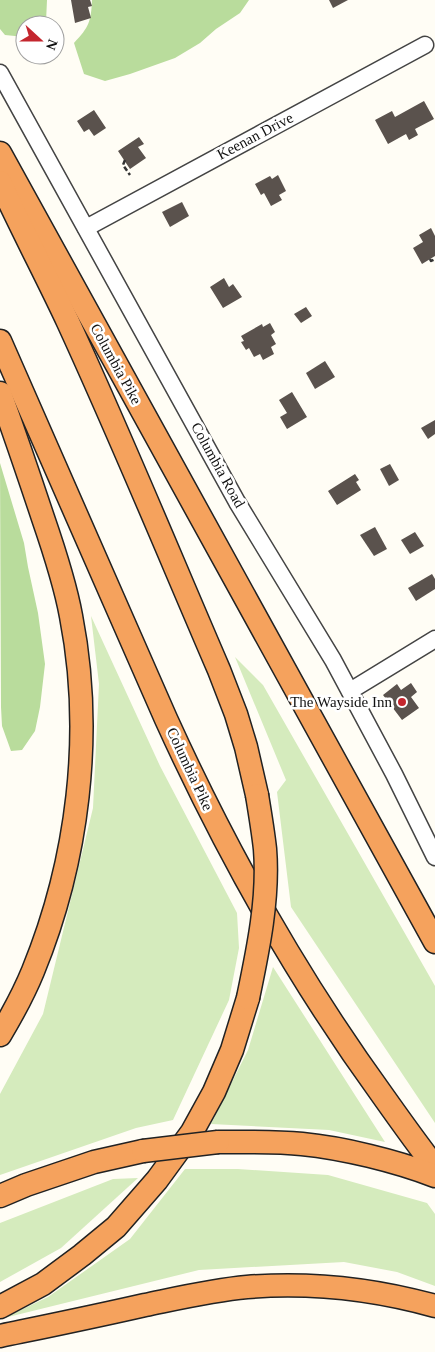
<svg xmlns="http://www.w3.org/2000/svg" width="435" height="1352" viewBox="0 0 435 1352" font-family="'Times New Roman',serif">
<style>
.green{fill:#d5ebbd}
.forest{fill:#b9dc9c}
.building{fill:#5a524d}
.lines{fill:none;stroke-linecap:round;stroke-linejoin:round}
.minor-casing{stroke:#444;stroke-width:19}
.highway-casing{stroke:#222;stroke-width:25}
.path{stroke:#333;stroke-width:2.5;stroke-dasharray:5 2.5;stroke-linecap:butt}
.minor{stroke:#fff;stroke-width:16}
.highway{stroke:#f5a25d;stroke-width:22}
.highway-bridge-casing{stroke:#222;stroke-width:25;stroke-linecap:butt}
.highway-bridge{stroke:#f5a25d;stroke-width:22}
.poi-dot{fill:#c4262e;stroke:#fff;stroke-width:2}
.labels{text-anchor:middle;stroke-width:5;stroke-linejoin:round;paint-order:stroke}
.street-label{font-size:15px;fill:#111;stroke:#fff}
.poi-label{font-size:15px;fill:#111;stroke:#fff;text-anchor:end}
</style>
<rect width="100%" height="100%" fill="#fffdf5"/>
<g class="green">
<path d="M91,616L160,766L237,913L239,948L229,1000L173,1120L136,1128L0,1175V1094L43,1014L93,808L99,684Z"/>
<path d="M235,657L263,685L435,986V1123L291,907L277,792L286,780Z"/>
<path d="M273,967L385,1142L329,1130L211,1124L248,1050Z"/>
<path d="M185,1169H238L328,1175L427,1203L435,1214V1286L397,1272L344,1262L199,1270L4,1318L48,1297L130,1239Z"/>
<path d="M138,1178L61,1248L0,1282V1223L113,1179Z"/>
</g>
<g class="forest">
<path d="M0,0H47L46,22L42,25H25V37L5,35L0,29Z"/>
<path d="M92,0H249L240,13L216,29L200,43L175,58L130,74L105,81L84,74L74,43C89,27 91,22 92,0Z"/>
<path d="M0,463L24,543L28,567L38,613L45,664L40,707L35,731L22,750L11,751L2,726L1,707Z"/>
</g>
<g class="building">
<path d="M71,0H90L92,6L88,7L91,18L75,23Z"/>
<path d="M329,0H348L333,8Z"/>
<path d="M424,101L434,119L415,129L418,135L409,140L406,134L388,144L375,120L392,111L395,117Z"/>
<path d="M94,110L106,128L94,136L89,129L84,132L77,121Z"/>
<path d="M139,137L144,144L138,147L146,158L130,169L118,151Z"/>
<path d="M278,175L286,191L279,195L282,200L271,206L264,193L261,195L255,184L270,176L272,179Z"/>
<path d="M182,202L189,216L170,227L162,212Z"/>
<path d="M431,228L435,236V256L422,264L413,248L423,242L419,235Z"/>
<path d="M224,278L229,287L233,284L242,297L223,308L210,287Z"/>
<path d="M306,307L312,316L301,323L294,314Z"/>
<path d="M270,323L275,332L271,335L276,344L271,347L274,354L263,360L260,354L254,357L249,348L246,350L241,342L244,341L241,336L262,324L263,327Z"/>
<path d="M325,361L335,377L315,389L306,373Z"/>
<path d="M292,392L307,417L287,429L280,417L287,413L279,400Z"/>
<path d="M435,420V434L428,439L421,428Z"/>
<path d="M390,464L399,480L389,486L380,469Z"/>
<path d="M355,474L359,480L356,482L361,490L337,505L328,491Z"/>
<path d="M375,527L387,549L374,556L360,535Z"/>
<path d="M415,532L424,546L410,554L401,540Z"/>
<path d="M432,574L435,579V589L416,601L408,588Z"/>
<path d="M411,683L417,692L411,697L419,708L402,720L383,695L397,684L401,690Z"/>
</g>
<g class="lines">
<g class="minor-casing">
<g id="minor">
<path d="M0,73L237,502L333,660L394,774L435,857"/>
<path d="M86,228L425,45"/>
<path d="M350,691L435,639"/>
</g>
</g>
<g class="highway-casing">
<g id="highway">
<path d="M0,153L435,942"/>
<path d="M0,182C22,230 46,275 68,322C121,437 169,554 219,670L236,714L246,747L257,795"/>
<path d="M0,341L166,719C226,851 298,979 383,1096C400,1120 417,1144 435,1167"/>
<path d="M0,393C15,435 29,476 43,518C54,550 65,583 71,616C94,734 78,861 33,971C24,993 12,1015 0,1035"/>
<path d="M218,1142C246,1142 274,1141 302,1144C343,1148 396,1161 435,1176"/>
<path d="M0,1196L26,1185L94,1162L143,1151"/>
<path d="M0,1307L43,1284L82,1255L116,1227L157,1180L192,1132L214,1092L232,1050L248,998"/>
<path d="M0,1336C48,1326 97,1316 145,1305C179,1298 213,1290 247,1287C310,1282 374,1289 435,1306"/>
</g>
</g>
<g class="path">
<path d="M125,160L123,165L130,175"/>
<path d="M430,259L431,261L435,259"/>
</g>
<use href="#minor" class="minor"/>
<use href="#highway" class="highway"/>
<g class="highway-bridge-casing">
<g id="highway-bridge">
<path d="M248,998C258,950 269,898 265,849C263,831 260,813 257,795"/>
<path d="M143,1151L218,1142"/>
</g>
</g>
<use href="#highway-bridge" class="highway-bridge"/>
</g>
<circle class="poi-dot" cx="402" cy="702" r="5"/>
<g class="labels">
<g class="street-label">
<text transform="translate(255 136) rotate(-28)" y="5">Keenan Drive</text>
<text transform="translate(116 364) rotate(61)" y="5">Columbia Pike</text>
<text transform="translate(218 465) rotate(61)" y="5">Columbia Road</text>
<text transform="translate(190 769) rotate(65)" y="5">Columbia Pike</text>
</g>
<g class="poi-label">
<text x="392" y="707">The Wayside Inn</text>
</g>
</g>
<g transform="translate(40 40) rotate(111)"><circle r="24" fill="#ffffff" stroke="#a0a0a0"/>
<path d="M0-4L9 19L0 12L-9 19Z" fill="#c4262e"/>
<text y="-8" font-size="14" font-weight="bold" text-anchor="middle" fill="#111111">N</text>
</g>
</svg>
